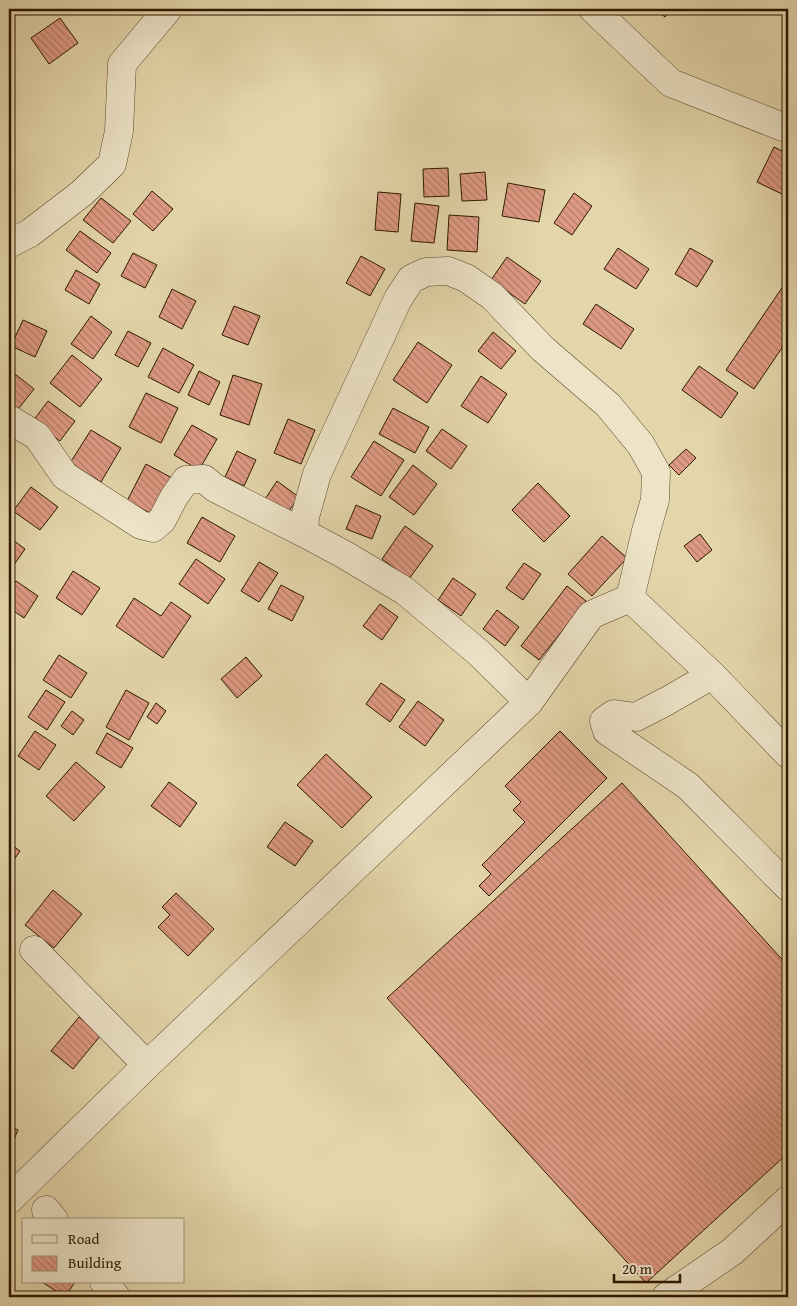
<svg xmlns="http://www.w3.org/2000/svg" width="797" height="1306" viewBox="0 0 797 1306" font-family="'Gentium Book Plus',serif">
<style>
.building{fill:url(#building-back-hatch);stroke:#2c1700}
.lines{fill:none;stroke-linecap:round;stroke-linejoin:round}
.minor-casing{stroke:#5a472b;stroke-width:29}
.minor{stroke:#ede4c8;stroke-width:28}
</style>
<defs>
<pattern id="building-back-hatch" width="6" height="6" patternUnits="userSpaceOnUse" patternTransform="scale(1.25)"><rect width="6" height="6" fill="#df9a84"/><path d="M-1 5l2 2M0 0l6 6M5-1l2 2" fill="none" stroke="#b57d6a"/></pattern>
</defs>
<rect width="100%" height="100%" fill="#e4d6ab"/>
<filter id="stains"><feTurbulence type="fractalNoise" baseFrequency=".004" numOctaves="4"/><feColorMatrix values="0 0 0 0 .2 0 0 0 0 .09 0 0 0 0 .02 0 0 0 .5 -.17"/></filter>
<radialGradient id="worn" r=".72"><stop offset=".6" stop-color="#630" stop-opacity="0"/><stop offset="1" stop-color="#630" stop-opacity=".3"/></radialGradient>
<g class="building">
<path d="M655,9H672L665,17Z"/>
<path d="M60,18L78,43L49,64L31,38Z"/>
<path d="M774,147L788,154V197L757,182Z"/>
<path d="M448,168L449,196L424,197L423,169Z"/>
<path d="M485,172L487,200L462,201L460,174Z"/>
<path d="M508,183L545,190L539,222L502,216Z"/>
<path d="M152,191L173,209L153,231L133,214Z"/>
<path d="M378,192L401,194L398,232L375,230Z"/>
<path d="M574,193L592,206L572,235L554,223Z"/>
<path d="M101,198L131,221L113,243L83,220Z"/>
<path d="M415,203L439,206L434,243L411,241Z"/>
<path d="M449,215L479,217L477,252L447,250Z"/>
<path d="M80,231L111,253L97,273L66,250Z"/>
<path d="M618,248L649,269L636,289L604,269Z"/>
<path d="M690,248L713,261L697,287L675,274Z"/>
<path d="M133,253L157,265L145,288L121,276Z"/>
<path d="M361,256L385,269L370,296L346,283Z"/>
<path d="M507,257L541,281L525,304L491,280Z"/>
<path d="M76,270L100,284L89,304L65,290Z"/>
<path d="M788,279V339L754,389L726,370Z"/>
<path d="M172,289L196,301L182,329L159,317Z"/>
<path d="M596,304L634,329L621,349L583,324Z"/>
<path d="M234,306L260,316L248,345L222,335Z"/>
<path d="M91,316L112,332L93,359L71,344Z"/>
<path d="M23,320L47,331L35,357L11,346Z"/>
<path d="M128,331L151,343L138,367L115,355Z"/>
<path d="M493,332L516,351L501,369L478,351Z"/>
<path d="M418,342L452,365L427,403L393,380Z"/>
<path d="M163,348L194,365L179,393L148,377Z"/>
<path d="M72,355L102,379L80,407L50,383Z"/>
<path d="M699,366L738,393L721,418L682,390Z"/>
<path d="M10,370L34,389L15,413L9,409V371Z"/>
<path d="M199,371L220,382L209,405L188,395Z"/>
<path d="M233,375L262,384L249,425L220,415Z"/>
<path d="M481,376L507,394L488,423L461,406Z"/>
<path d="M146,393L178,408L161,443L129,427Z"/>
<path d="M48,401L75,421L60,441L33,421Z"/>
<path d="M393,408L429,427L415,453L379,434Z"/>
<path d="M288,419L315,430L301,464L274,453Z"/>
<path d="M192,425L217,439L199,470L174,455Z"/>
<path d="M442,429L467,446L451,469L426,451Z"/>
<path d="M91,430L121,448L101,482L70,463Z"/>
<path d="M374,441L404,460L381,496L351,477Z"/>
<path d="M686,449L696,458L679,475L669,465Z"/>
<path d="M237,451L256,460L244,486L225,477Z"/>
<path d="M146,464L174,479L154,515L127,501Z"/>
<path d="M413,465L437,484L414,515L389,497Z"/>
<path d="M277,481L299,497L286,515L265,499Z"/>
<path d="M538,483L570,516L544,542L512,510Z"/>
<path d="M31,487L58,507L40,530L13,511Z"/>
<path d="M356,505L381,516L372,539L346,529Z"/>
<path d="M202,517L235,536L220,562L187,543Z"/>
<path d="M405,526L433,546L409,579L382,559Z"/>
<path d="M700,534L712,550L697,562L684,546Z"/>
<path d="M602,536L627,558L592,596L568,574Z"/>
<path d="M9,537L25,549L11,569L9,568Z"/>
<path d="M196,559L225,579L208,604L179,584Z"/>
<path d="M259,562L278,573L259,602L241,591Z"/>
<path d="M524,563L541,574L523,600L506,588Z"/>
<path d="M73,571L100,588L82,615L56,598Z"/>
<path d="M453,578L476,594L461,616L438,600Z"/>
<path d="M16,581L38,596L24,618L9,608V592Z"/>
<path d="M281,585L304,597L292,621L268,609Z"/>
<path d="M567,586L586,601L539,660L521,646Z"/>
<path d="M134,598L161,616L171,602L191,616L163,658L116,626Z"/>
<path d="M380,604L398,617L382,640L363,626Z"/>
<path d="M497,610L519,627L505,646L483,629Z"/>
<path d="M59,655L87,673L71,698L43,680Z"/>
<path d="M246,657L262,676L237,698L221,679Z"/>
<path d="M381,683L405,700L390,722L366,704Z"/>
<path d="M46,690L65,702L47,730L28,717Z"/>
<path d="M126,690L149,703L129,740L106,727Z"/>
<path d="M9,691L15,699L9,704Z"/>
<path d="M418,701L444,720L425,746L399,727Z"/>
<path d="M156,703L166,711L157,724L147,717Z"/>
<path d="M72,711L84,720L73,735L61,726Z"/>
<path d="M35,731L56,745L39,770L18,756Z"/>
<path d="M560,731L607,778L489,896L479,886L491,874L482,865L525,822L513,810L521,802L505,786Z"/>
<path d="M107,733L133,748L121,768L96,753Z"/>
<path d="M326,754L372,797L342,828L297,785Z"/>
<path d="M76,762L105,787L74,821L46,796Z"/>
<path d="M169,782L197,803L180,827L151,806Z"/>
<path d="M622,783L788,966V1153L646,1283L387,998Z"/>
<path d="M285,822L313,841L295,866L267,847Z"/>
<path d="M9,843L20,851L9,867Z"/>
<path d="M53,890L82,914L54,948L25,925Z"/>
<path d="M176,893L214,929L188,956L158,927L170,915L162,907Z"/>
<path d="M79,1017L101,1035L73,1069L51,1051Z"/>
<path d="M9,1126L18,1130L9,1151Z"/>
<path d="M42,1282H75L65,1297Z"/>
</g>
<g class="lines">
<g class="minor-casing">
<g id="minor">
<path d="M593,9L671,83L788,129"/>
<path d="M9,244L30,233L82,193L112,164L119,131L122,64L168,9"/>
<path d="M9,419L37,436L65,476L141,525L153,528L162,520L174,497L186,480L204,479L215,488L304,533"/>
<path d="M712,675L667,701L636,717L614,714L604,721L607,731L688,786L788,887"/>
<path d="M529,702L479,653L405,591L345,555L304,533L305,517L317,474L398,299L411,279L426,272L448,271L466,278L492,296L543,349L608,405L641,445L656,472L655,500L646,531L630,598"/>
<path d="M34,950L147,1065"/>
<path d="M9,1200L147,1065L529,702L591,615L630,598L712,675L788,754"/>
<path d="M46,1210L54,1220"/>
<path d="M104,1282L116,1297"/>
<path d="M666,1297L733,1251L788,1200"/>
</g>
</g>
<use href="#minor" class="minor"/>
</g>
<rect width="797" height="1306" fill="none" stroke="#e4d6ab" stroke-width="30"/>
<rect x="10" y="10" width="777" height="1286" fill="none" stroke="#2c1700" stroke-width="2.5"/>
<rect x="15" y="15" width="767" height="1276" fill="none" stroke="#2c1700"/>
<rect x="22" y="1218" width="162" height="65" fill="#ede4c8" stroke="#a09278"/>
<rect x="32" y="1235" width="25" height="8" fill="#ede4c8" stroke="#a09278"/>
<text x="68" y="1244" font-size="15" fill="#2c1700">Road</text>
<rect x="32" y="1256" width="25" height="15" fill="url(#building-back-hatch)" stroke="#a09278"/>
<text x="68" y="1268" font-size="15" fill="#2c1700">Building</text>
<path d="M614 1274v8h66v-8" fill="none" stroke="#2c1700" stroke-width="2.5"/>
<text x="622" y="1274" font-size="15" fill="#2c1700" stroke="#ede4c8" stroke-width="4" paint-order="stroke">20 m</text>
<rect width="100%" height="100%" filter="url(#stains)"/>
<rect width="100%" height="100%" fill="url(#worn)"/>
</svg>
